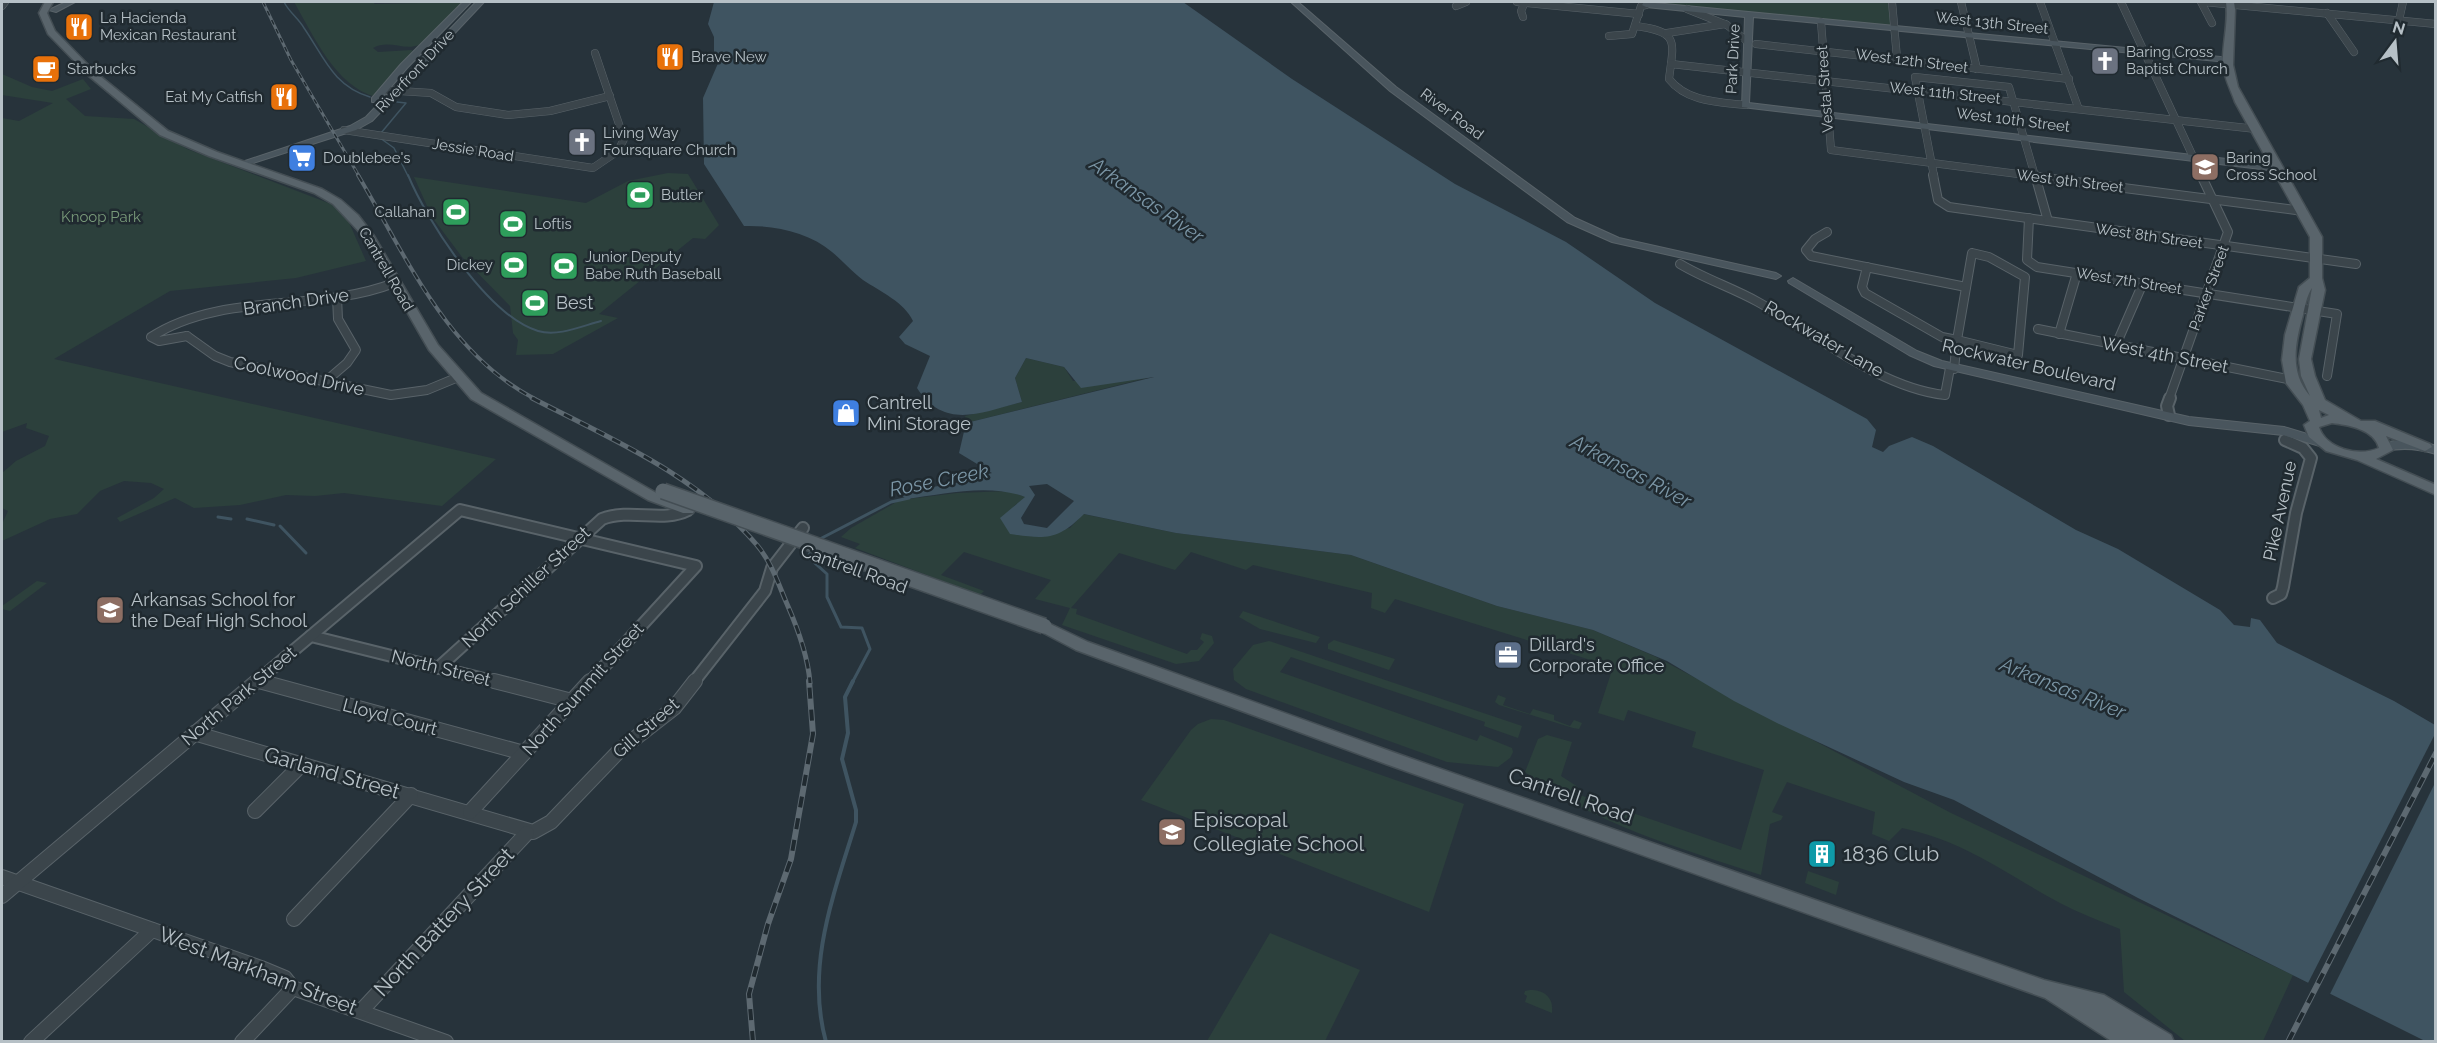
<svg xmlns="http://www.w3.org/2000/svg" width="2437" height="1043" viewBox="0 0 2437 1043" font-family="Raleway,sans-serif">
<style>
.green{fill:#2c403c}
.water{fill:#3f5461;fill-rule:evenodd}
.pier{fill:#27333b}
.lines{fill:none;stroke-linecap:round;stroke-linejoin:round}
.stream-far3{stroke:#3f5461;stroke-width:1.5}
.stream-far2{stroke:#3f5461;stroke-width:2}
.stream-far1{stroke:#3f5461;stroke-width:3}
.stream{stroke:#3f5461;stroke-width:4}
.street-far3-casing{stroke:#596369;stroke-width:8}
.street-far2-casing{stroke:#596369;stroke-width:10}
.street-far1-casing{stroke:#596369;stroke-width:14}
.street-casing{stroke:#596369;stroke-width:16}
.secondary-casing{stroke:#596369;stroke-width:2}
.primary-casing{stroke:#444e54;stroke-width:3}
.street-far3{stroke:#3b454b;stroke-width:7}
.street-far2{stroke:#3b454b;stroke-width:8}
.street-far1{stroke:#3b454b;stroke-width:10}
.street{stroke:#3b454b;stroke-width:14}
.secondary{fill:#49555d;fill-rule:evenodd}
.primary{fill:#59646b;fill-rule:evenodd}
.rail-far3-casing{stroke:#5d6971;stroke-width:3}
.rail-far2-casing{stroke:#5d6971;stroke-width:4}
.rail-far1-casing{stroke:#5d6971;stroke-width:5}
.rail-casing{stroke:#5d6971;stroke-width:6}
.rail-far3{stroke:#202a30;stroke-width:1.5;stroke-dasharray:5;stroke-linecap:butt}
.rail-far2{stroke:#202a30;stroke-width:2;stroke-dasharray:8;stroke-linecap:butt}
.rail-far1{stroke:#202a30;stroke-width:3;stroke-dasharray:9;stroke-linecap:butt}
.rail{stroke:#202a30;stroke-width:4;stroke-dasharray:11;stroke-linecap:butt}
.primary-bridge-casing{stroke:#444e54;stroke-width:18;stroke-linecap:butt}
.primary-bridge{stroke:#59646b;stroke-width:15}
.labels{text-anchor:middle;stroke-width:5;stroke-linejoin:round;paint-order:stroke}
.far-poi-label{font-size:15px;fill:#b6c0c6;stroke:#202a30;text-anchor:start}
.far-street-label{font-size:15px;fill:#b6c0c6;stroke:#202a30}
.far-park-label{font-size:15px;fill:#789979;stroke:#202a30}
.street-label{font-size:18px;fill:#b6c0c6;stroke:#202a30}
.poi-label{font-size:18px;fill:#b6c0c6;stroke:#202a30;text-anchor:start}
.water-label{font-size:20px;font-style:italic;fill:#7b96a6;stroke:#202a30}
.near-street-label{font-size:21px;fill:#b6c0c6;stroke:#202a30}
.near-poi-label{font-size:21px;fill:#b6c0c6;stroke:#202a30;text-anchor:start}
</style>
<rect width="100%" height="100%" fill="#27333b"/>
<g class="green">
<path d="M294,2H375L374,4L464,2C454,12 431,41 419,45C403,51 389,39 373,48L378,52L412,50L414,53L376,97C335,86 314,36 294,2Z"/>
<path d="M1650,2H1888L1892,27L1650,3Z"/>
<path d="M2,74L32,87L52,91L83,79L91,89L66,99L85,116L134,119L187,149L331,204L348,220L366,261L296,278L170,291L54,359L496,459L442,506L344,493L315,496L286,495L240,505L194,508L175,498L120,522L117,518L154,498L164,489L151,483L124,481L100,491L77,514L50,519L2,541V524L8,511L2,508V473L16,461L45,446L49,436L26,428L27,423L2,432V118L19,121L53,103L2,95Z"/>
<path d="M668,173L688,174L719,225L705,239L693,238L599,314L618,318L553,354L516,355L518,340L513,333L510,306L462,257L432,217L414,177L586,203L628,181Z"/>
<path d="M1026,358L1064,367L1073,381L1159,375L966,423L965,416L1022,402L1015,378Z"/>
<path d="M1009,491L1026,497L1014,506L1010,534L1070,528L1083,514L1176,533L1351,555L1497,606L1593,630L1654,656L1951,813L2293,975L2263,1041H2185L2124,992L2120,929C2100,921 2079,913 2060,903C2006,874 1965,841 1902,828L1889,841L1872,834L1875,812L1787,782L1772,812L1783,816L1781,820L1770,824L1761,875C1680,848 1593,824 1525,772L1538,739L1547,735L1572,742L1561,776L1578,787L1574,793L1741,850L1764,770L1692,747L1696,732L1628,710L1624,721L1598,713L1613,667L1395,599L1385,613L1371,608L1372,593L1253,565L1246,570L1191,552L1175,570L1119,553L1071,608L1077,609L1076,614L1187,654L1191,650H1197L1204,642L1200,639L1202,633L1212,636L1214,643L1199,661L1176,664L1062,625L1070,608L1035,599L1051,580L964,552L941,575L984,591L980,595L855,548L860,544L841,537L851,528L900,500L957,493Z"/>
<path d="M37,581L47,583L10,611L2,609V606Z"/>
<path d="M1243,611L1320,637L1316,643L1260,629L1239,617Z"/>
<path d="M1334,640L1340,642L1395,659L1389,670L1328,649V644Z"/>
<path d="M1269,641L1522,726L1518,738L1484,726L1485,722L1291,657L1280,672L1477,741L1480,735L1512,748L1513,752L1510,758L1498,767L1447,762L1246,689L1234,680L1233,669L1253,645Z"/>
<path d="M1498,695L1506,698L1503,705L1530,714L1533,709L1554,715V720L1570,726L1574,720L1582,723L1579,729L1573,728L1499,705L1495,702Z"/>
<path d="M1211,719L1224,720L1464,804L1429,912L1141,800L1191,730L1198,724Z"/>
<path d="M1808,871L1839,882L1836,895L1805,883Z"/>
<path d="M1270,933L1360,970L1325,1041H1207Z"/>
<path d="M1530,990C1545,990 1554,998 1552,1013L1525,1002L1527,996L1524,994L1525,991Z"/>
</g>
<path class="water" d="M714,2H1183L1292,79L1455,184L1566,242L1655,303L1867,419L1876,430L1872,447L1883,452L1889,446L1912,437L1933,446L2076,530L2118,549L2220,610L2234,625L2250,627L2251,618L2260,620L2277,643L2394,701L2435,725V1041H2425L2138,898L1954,800L1904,782L1777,723L1734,701L1667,661L1593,630L1497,606L1351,555L1176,533L1084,514C1057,541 1045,539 1010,534L1000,518L1025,497C989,483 944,494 906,499L899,493L961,482L992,473L959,453L966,423L1154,377L1081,388L1064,367L1026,358L1015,378L1022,402C982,412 945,431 917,388L930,356L905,344L899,337L913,321C904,302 881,292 863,280C851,271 843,261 832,252C809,232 773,225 744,226L704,164L703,98L719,61L714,55V37L708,24ZM1047,484L1074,501L1047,528L1024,524L1021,518L1035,495L1029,486Z"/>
<path class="pier" d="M2435,734V783L2329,996L2307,985Z"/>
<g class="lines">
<g class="stream-far3">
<path d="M284,2C289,12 298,18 304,28C324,57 333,86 370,97"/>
<path d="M381,133L406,103L397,102"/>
<path d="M380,138L394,148L408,176"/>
</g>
<path class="stream-far2" d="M408,175C427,221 488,316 538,331C558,337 582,326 601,321"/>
<g class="stream-far1">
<path d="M218,517L231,519"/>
<path d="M247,519L274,525"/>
<path d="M280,526L306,553"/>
<path d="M818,540L891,502L909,498"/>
<path d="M813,548L808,557L827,574V597L841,627L862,628L870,649L852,683"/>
</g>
<path class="stream" d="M826,1042C805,966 834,894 856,822V810L842,759L848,733L845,697L853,681"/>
<g class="street-far3-casing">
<g id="street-far3">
<path d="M1517,2L1639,14"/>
<path d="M1892,2L1897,58"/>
<path d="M1961,2L1977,69"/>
<path d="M2040,2L2078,107"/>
<path d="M2121,2L2202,176"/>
<path d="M2201,2L2212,23"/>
<path d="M2204,2L2436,24"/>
<path d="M2,6L5,2"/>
<path d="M1456,6L1466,2"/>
<path d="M1687,9L1727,25L1748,42"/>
<path d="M2327,13L2354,52"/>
<path d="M1523,17L1521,11L1525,2"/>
<path d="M2399,20L2403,2"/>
<path d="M1821,22L1831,150L2034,176"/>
<path d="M1636,26C1679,32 1674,40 1669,79C1687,102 1718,102 1745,105"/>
<path d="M1667,33L1725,24"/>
<path d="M1609,36L1632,34L1641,6L1646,5"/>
<path d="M1756,44L2069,79"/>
<path d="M1671,64L2256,129"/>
<path d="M384,90L431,93L456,107L508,115L550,111L610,96"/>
<path d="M344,130L593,168L618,151L624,139L595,53"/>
<path d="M1934,176L1915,77L2009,87L2035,176"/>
</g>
</g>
<g class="street-far2-casing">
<g id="street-far2">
<path d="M1933,175L1938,200L1949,207L2048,221"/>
<path d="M2022,175L2303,211"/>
<path d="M2035,175L2048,221"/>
<path d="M2029,218L2027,260L2037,267L2337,314L2327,376"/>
<path d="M2048,221L2356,264"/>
<path d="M1827,232L1815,239L1806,250L1811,256L1966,287"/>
<path d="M1972,253L1989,257L2025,277L2018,355L1957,340Z"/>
<path d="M1680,264C1705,279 1733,288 1758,302C1814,333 1880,388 1945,395L1950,368"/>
<path d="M1867,267L1862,287L1865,293L1942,337L1957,340"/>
<path d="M2038,329L2292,380"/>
<path d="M2059,334L2077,273"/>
<path d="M187,336L159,341L151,337C222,291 317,313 394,283"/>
<path d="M187,336L215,356L230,362L391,395L427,390L456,378"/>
<path d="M2116,345L2143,283"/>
<path d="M1954,369L1957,340"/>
<path d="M326,381L347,363L356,350L338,319L337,297"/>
<path d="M2169,399L2228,232L2201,175"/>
</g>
</g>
<g class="street-far1-casing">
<g id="street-far1">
<path d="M2169,415L2167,406L2170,398"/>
<path d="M2273,598L2281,594L2283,587L2296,513L2311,458L2303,448L2285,440"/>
<path d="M311,636L500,683"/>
<path d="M438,668L602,519C631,508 663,523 688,510"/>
<path d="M257,681L264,683"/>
<path d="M255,683L460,510L696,566L589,683"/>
<path d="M693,683L765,591L772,568L803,528"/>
</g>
</g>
<g class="street-casing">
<g id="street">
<path d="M259,681L524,753"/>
<path d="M494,681L572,701"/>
<path d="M194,733L533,832L551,822L620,750L674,708L695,681"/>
<path d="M255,811L302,764"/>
<path d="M470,812L590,681"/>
<path d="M2,877L261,968L285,978L293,988L446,1042"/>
<path d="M2,896L257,681"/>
<path d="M294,919L411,795"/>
<path d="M361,1011L527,833"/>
<path d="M31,1042L152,930"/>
<path d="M242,1042L293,988"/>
</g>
</g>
<g class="secondary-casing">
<g id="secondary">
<path d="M66,2H75L56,12L49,10Z"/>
<path d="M463,2H471L407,68L378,102H372V98L401,64Z"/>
<path d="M476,2H484L372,121L356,130L244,166L236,164L350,126L366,117Z"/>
<path d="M1291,2H1298L1396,87L1575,218L1619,238L1776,273L1781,276L1776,279L1612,242L1567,222L1390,91Z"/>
<path d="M1644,2L2231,58V62H2228L1753,17L1749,103L2278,165L2283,168L2278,171L1742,107L1745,17L1646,7L1642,5Z"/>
<path d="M1793,278L1917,351L1942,361L2189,417L2284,427L2327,440L2329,443L2323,447L2283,435L2189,425L1934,366L1909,355L1789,283L1788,281Z"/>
<path d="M2412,438L2436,446V454C2419,449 2404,447 2387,451L2381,447C2389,439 2402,441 2412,438Z"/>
</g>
</g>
<g class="primary-casing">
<g id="primary">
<path d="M45,2H53L47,13L55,31L95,72L168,131L217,152L322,189L341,200L358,215L374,236L438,345L481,393L658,494L693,507L695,510L693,513H683L648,500L471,399L429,350L364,237L333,204L314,193L209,156L160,135L89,76L48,34L39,13Z"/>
<path d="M2226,2H2234L2235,9L2233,65L2238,87L2322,237V278L2325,290L2311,359L2315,376L2325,400L2361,421H2375L2430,444L2432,447L2425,451L2386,436L2393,450L2376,459L2436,485V495L2357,460L2326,451L2309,437L2304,425L2310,421L2303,405L2286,383L2282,360L2285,335L2299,287L2310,278V237L2235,102C2231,90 2224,78 2223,65C2222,44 2229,23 2226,2ZM2312,288L2299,359L2301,376L2310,396C2289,372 2295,343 2303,315C2305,306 2307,295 2312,288ZM2319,410L2329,415L2321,418ZM2332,423C2348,425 2374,429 2379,448C2359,457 2326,449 2319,427Z"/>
<path d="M1044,621L1088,642L1398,754L2044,980L2104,995L2171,1035L2174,1042H2113L2045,998L1386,764L1076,650L1038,630L1036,626L1038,622Z"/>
</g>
</g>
<use href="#street-far3" class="street-far3"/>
<use href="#street-far2" class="street-far2"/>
<use href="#street-far1" class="street-far1"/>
<use href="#street" class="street"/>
<use href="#secondary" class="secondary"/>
<use href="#primary" class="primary"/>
<g class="rail-far3-casing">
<path id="rail-far3" d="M263,2L291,60L359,176"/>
</g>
<g class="rail-far2-casing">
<path id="rail-far2" d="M358,175C406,256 447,354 535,399"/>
</g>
<g class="rail-far1-casing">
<path id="rail-far1" d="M532,398C611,439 697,475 756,544C771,561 778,583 787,604C798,629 808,656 810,683"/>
</g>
<g class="rail-casing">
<g id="rail">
<path d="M753,1042L749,994L768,924L791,859L813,734L809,681"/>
<path d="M2288,1042L2436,753"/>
</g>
</g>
<use href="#rail-far3" class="rail-far3"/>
<use href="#rail-far2" class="rail-far2"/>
<use href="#rail-far1" class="rail-far1"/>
<use href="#rail" class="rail"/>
<g class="primary-bridge-casing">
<path id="primary-bridge" d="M663,491L1044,626"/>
</g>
<use href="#primary-bridge" class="primary-bridge"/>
</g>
<defs>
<g id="restaurant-square" transform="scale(1.5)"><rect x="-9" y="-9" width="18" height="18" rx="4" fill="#e8710a" stroke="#202a30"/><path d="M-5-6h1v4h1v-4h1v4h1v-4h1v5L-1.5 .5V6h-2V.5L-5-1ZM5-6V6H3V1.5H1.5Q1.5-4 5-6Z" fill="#fff"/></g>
<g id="church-square" transform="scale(1.5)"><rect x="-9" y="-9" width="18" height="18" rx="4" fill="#6b7280" stroke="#202a30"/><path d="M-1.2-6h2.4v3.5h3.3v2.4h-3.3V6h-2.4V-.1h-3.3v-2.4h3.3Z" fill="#fff"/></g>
<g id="cafe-square" transform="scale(1.5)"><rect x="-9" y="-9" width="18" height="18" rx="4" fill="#e8710a" stroke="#202a30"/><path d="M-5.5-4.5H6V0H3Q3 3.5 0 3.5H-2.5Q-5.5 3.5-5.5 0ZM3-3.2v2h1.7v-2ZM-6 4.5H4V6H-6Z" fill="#fff"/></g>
<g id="supermarket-square" transform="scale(1.5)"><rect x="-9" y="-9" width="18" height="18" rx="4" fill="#3f7fe0" stroke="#202a30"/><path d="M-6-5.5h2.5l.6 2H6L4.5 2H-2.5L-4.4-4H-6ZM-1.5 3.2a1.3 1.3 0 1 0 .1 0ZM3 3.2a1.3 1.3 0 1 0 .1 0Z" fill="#fff"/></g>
<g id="school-square" transform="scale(1.5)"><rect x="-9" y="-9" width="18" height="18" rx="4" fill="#8d6e63" stroke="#202a30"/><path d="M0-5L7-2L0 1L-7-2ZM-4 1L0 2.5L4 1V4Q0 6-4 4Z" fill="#fff"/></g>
<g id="stadium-square" transform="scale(1.5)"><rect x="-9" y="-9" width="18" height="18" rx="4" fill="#2e9e5b" stroke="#202a30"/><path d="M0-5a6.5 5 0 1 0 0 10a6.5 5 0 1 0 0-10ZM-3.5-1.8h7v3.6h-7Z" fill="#fff"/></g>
<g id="shop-square" transform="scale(1.5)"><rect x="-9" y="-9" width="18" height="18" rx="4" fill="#3f7fe0" stroke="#202a30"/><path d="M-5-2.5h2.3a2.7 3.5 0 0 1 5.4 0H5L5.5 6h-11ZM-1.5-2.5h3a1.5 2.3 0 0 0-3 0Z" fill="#fff"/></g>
<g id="office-square" transform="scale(1.5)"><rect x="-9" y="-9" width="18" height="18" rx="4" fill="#5c6f8a" stroke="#202a30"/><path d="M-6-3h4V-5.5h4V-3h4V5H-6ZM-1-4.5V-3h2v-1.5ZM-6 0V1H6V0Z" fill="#fff"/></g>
<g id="building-square" transform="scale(1.5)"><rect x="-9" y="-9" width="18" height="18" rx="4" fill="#0f9aa8" stroke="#202a30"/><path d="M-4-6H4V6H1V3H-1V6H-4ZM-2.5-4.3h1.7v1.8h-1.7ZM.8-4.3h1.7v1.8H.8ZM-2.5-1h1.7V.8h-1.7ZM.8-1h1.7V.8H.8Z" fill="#fff"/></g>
</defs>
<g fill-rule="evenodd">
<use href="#restaurant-square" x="79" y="27"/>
<use href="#restaurant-square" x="670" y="57"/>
<use href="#church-square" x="2105" y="61"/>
<use href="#cafe-square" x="46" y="69"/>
<use href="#restaurant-square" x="284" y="97"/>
<use href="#church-square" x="582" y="142"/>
<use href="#supermarket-square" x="302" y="158"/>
<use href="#school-square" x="2205" y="167"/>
<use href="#stadium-square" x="640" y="195"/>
<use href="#stadium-square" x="456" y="212"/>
<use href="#stadium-square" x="513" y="224"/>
<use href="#stadium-square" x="514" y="265"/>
<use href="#stadium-square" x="564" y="266"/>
<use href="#stadium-square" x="535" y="303"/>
<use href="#shop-square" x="846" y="413"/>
<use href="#school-square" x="110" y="610"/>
<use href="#office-square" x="1508" y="655"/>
<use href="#school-square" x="1172" y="832"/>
<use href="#building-square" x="1822" y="854"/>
</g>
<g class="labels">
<g class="far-poi-label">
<text x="100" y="23">La Hacienda<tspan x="100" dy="17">Mexican Restaurant</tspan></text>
<text x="2126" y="57">Baring Cross<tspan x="2126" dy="17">Baptist Church</tspan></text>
<text x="691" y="62">Brave New</text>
<text x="67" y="74">Starbucks</text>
<text x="263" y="102" text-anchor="end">Eat My Catfish</text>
<text x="603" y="138">Living Way<tspan x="603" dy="17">Foursquare Church</tspan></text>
<text x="323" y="163">Doublebee's</text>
<text x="2226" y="163">Baring<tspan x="2226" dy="17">Cross School</tspan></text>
<text x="661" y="200">Butler</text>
<text x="435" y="217" text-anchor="end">Callahan</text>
<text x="534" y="229">Loftis</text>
<text x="585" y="262">Junior Deputy<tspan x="585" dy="17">Babe Ruth Baseball</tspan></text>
<text x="493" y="270" text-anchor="end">Dickey</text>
</g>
<g class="far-street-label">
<text transform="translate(1992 23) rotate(6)" y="5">West 13th Street</text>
<text transform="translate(1733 59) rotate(-87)" y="5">Park Drive</text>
<text transform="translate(1912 61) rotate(7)" y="5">West 12th Street</text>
<text transform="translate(415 71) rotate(-47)" y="5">Riverfront Drive</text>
<text transform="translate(1825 89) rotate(-94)" y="5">Vestal Street</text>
<text transform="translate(1945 93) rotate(6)" y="5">West 11th Street</text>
<text transform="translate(1452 114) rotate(37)" y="5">River Road</text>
<text transform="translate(2013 120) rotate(7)" y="5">West 10th Street</text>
<text transform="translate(473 150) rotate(9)" y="5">Jessie Road</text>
<text transform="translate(2070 181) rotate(7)" y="5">West 9th Street</text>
<text transform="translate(2149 236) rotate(8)" y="5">West 8th Street</text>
<text transform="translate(386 269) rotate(60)" y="5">Cantrell Road</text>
<text transform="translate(2129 281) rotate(9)" y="5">West 7th Street</text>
<text transform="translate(2209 288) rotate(-70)" y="5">Parker Street</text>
</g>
<g class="far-park-label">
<text x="101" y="222">Knoop Park</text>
</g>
<g class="street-label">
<text transform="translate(296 302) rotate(-8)" y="6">Branch Drive</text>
<text transform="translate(1824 339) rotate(30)" y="6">Rockwater Lane</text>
<text transform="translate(2165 355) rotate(11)" y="6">West 4th Street</text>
<text transform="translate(2029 365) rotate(13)" y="6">Rockwater Boulevard</text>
<text transform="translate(299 376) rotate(12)" y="6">Coolwood Drive</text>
<text transform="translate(2280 511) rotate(-78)" y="6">Pike Avenue</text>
<text transform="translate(854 569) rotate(20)" y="6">Cantrell Road</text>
<text transform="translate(526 587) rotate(-43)" y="6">North Schiller Street</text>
<text transform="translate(441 668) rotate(14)" y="6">North Street</text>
<text transform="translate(583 689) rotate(-48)" y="6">North Summit Street</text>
<text transform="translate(239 696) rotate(-40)" y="6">North Park Street</text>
<text transform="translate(390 717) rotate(15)" y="6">Lloyd Court</text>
<text transform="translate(646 728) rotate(-41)" y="6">Gill Street</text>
</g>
<g class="poi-label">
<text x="556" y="309">Best</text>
<text x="867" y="409">Cantrell<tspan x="867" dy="21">Mini Storage</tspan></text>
<text x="131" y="606">Arkansas School for<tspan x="131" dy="21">the Deaf High School</tspan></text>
<text x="1529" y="651">Dillard's<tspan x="1529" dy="21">Corporate Office</tspan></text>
</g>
<g class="water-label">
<text transform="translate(1147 200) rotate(35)" y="7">Arkansas River</text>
<text transform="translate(1631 471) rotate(28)" y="7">Arkansas River</text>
<text transform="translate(939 480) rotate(-11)" y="7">Rose Creek</text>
<text transform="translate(2063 688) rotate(22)" y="7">Arkansas River</text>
</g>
<g class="near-street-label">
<text transform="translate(332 773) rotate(16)" y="7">Garland Street</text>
<text transform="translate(1571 796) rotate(19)" y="7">Cantrell Road</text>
<text transform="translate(444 922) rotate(-47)" y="7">North Battery Street</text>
<text transform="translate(258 971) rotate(21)" y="7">West Markham Street</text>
</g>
<g class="near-poi-label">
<text x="1193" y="827">Episcopal<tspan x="1193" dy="24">Collegiate School</tspan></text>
<text x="1843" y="861">1836 Club</text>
</g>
</g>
<rect width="2437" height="1043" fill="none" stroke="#b6c0c6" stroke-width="6"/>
<g transform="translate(2395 42) rotate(16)" stroke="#202a30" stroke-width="4.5" paint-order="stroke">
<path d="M0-4.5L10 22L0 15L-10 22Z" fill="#b6c0c6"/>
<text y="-9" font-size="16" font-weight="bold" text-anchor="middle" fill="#b6c0c6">N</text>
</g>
</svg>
